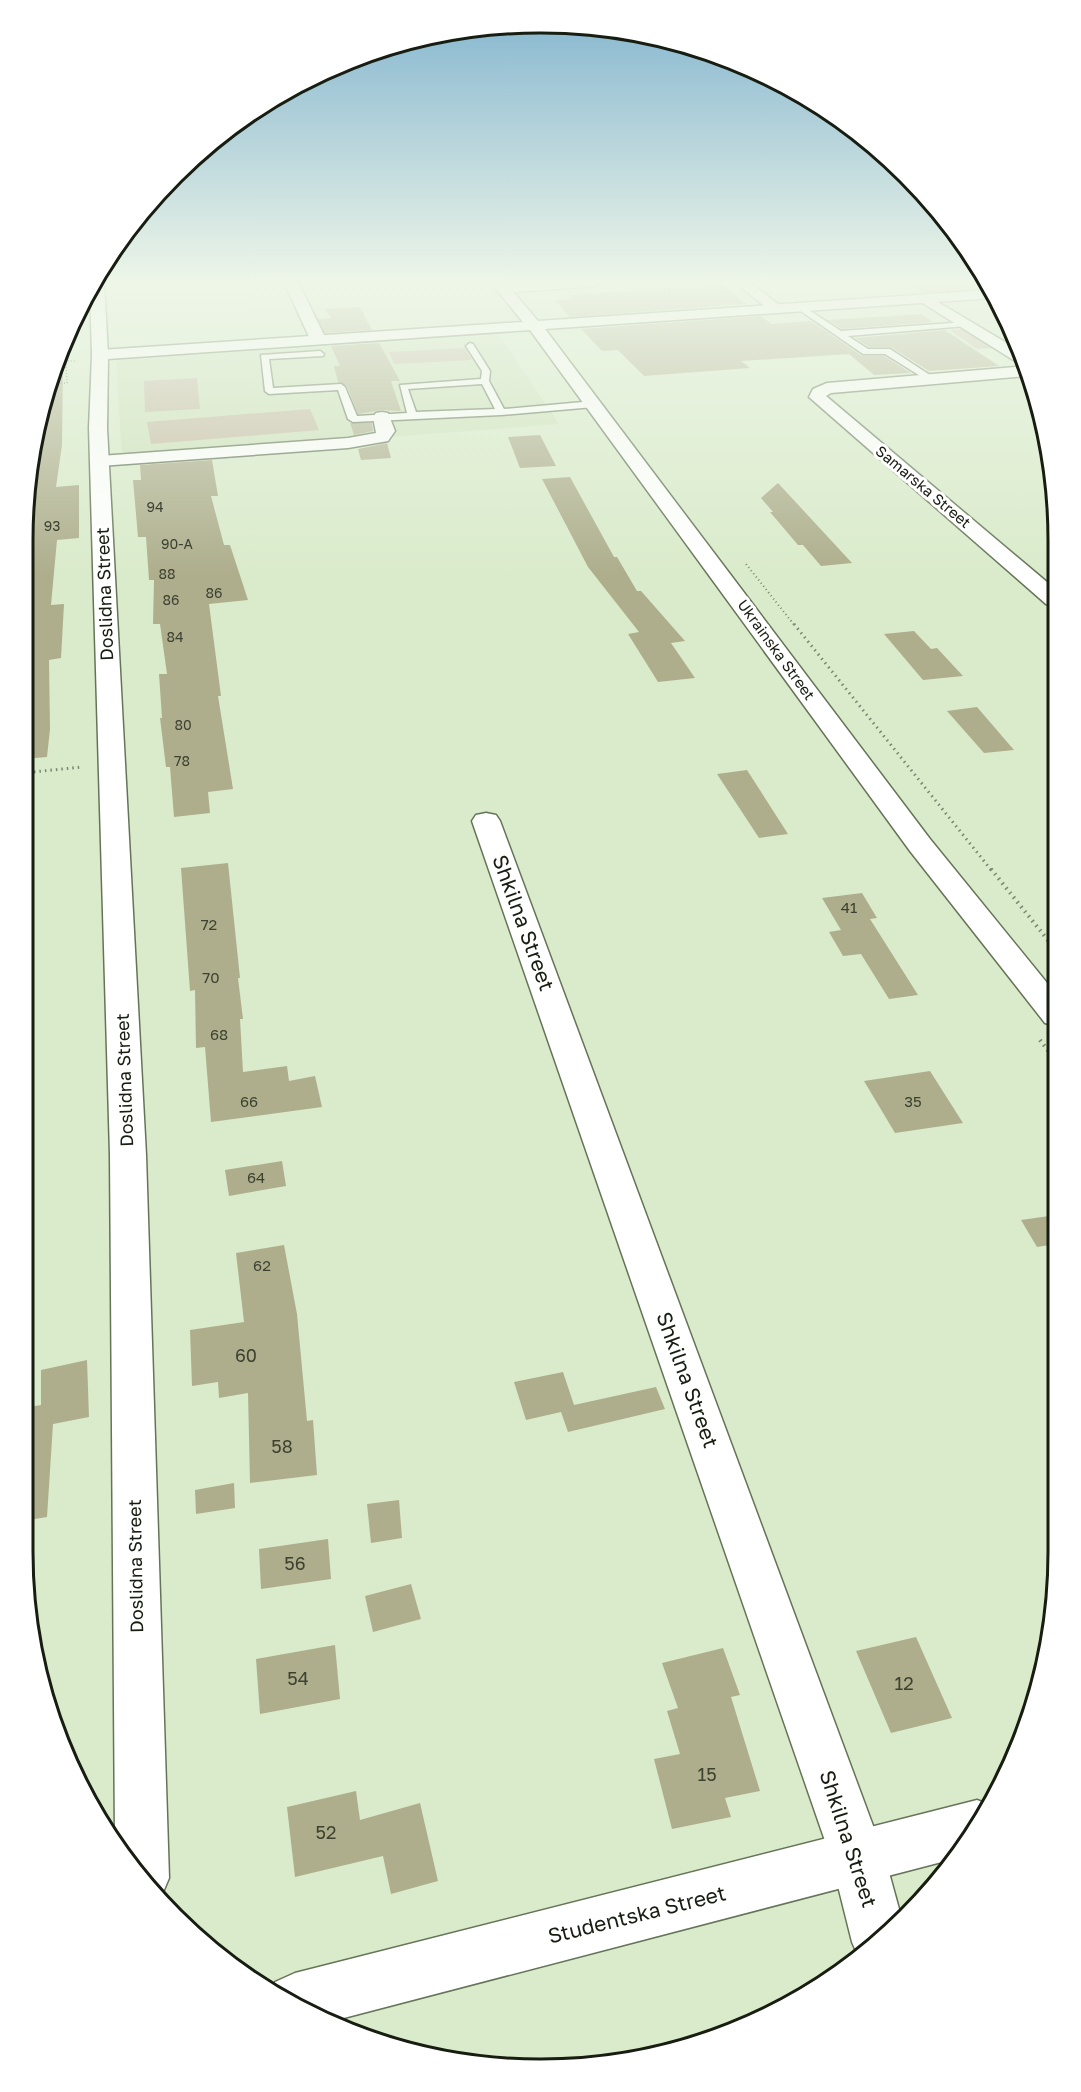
<svg xmlns="http://www.w3.org/2000/svg" width="1081" height="2092" viewBox="0 0 1081 2092" font-family="'Golos Text',sans-serif">
<style>
.built{fill:#cee2bb}
.green{fill:#c6baa4}
.building{fill:#aeae8d}
.lines{fill:none;stroke-linecap:round;stroke-linejoin:round}
.lane-casing{stroke:#657458;stroke-width:3}
.street-casing{stroke:#657458;stroke-width:3}
.secondary-casing{stroke:#657458;stroke-width:3}
.path-far3{stroke:#7a8670;stroke-width:1.5;stroke-dasharray:1 2;stroke-linecap:butt}
.path-far2{stroke:#7a8670;stroke-width:2;stroke-dasharray:1 3;stroke-linecap:butt}
.path-far1{stroke:#7a8670;stroke-width:3;stroke-dasharray:1.5 4;stroke-linecap:butt}
.path{stroke:#7a8670;stroke-width:4;stroke-dasharray:1.5 4.5;stroke-linecap:butt}
.lane{fill:#fff;fill-rule:evenodd}
.street{fill:#fff;fill-rule:evenodd}
.secondary{fill:#fff;fill-rule:evenodd}
.labels{text-anchor:middle;stroke-width:6;stroke-linejoin:round;paint-order:stroke}
.far-number-label{font-size:14px;fill:#3d4130}
.far-street-label{font-size:15px;fill:#171d11;stroke:#fff}
.number-label{font-size:15px;fill:#3d4130}
.street-label{font-size:18px;fill:#171d11;stroke:#fff}
.near-number-label{font-size:18px;fill:#3d4130}
.near-street-label{font-size:21px;fill:#171d11;stroke:#fff}
.rim{fill:none;stroke:#171d11;stroke-width:3}
</style>
<rect width="100%" height="100%" fill="#daebcb"/>
<path class="built" d="M499,335L559,424L122,457L116,360Z"/>
<g class="green">
<path d="M907,282H985L989,290L924,294Z"/>
<path d="M971,329L999,348L977,349L949,330Z"/>
<path d="M465,348L472,360L394,364L389,352Z"/>
<path d="M197,378L200,409L145,412L144,381Z"/>
<path d="M310,409L319,430L151,444L147,422Z"/>
</g>
<g class="building">
<path d="M723,285L746,304L570,317L555,300L573,299L570,295Z"/>
<path d="M360,307L372,330L325,333L318,319L331,318L325,309Z"/>
<path d="M921,314L933,322L842,329L828,320Z"/>
<path d="M761,316L771,324L811,321L862,356H884L911,373L874,375L849,354L741,361L750,368L644,376L618,350L602,351L581,329Z"/>
<path d="M945,330L999,366L929,371L891,347H869L855,338Z"/>
<path d="M379,343L400,381H391L401,411L382,410L358,414L347,386L338,382L334,366H340L331,346Z"/>
<path d="M56,364L63,365L62,445L56,487L79,485V538L57,540L51,605L64,604L61,658L49,660L50,729L47,757L23,759L24,537H31V487L27,488L40,407Z"/>
<path d="M350,423H372L373,431L354,435Z"/>
<path d="M540,435L556,466L520,468L508,437Z"/>
<path d="M387,443L391,458L361,460L358,449Z"/>
<path d="M212,460L218,496H211L224,545H230L248,600L209,604L221,696H218L233,789L208,792L210,813L174,817L170,767H166L160,718H162L159,674H167L160,624H153L154,580H149L146,537H138L133,480H141L140,465Z"/>
<path d="M570,477L614,557H617L637,591H641L685,641L671,643L695,678L658,682L628,634L639,632L588,567L542,479Z"/>
<path d="M778,483L852,563L821,566L803,545H798L770,512H773L761,498Z"/>
<path d="M914,631L931,649L937,648L963,676L923,680L884,634Z"/>
<path d="M977,707L1014,750L984,753L947,711Z"/>
<path d="M747,770L788,834L759,838L717,774Z"/>
<path d="M228,863L240,978H238L243,1019H240L243,1072L287,1066L289,1081L315,1076L322,1107L211,1122L205,1047L196,1048L195,990L190,991L181,868Z"/>
<path d="M862,893L877,918L870,919L918,995L889,999L861,954L843,956L829,932L841,930L822,898Z"/>
<path d="M930,1071L963,1123L895,1133L864,1081Z"/>
<path d="M282,1161L286,1186L229,1196L225,1170Z"/>
<path d="M1056,1215V1244L1037,1247L1021,1220Z"/>
<path d="M284,1245L297,1314L307,1421L313,1420L317,1475L250,1483L248,1393L219,1398L218,1382L192,1386L190,1330L244,1322L236,1253Z"/>
<path d="M87,1360L89,1417L53,1424L47,1517L23,1521V1408L41,1405V1370Z"/>
<path d="M563,1372L574,1405L656,1387L665,1409L568,1432L561,1412L526,1420L514,1382Z"/>
<path d="M234,1483L235,1508L196,1514L195,1490Z"/>
<path d="M399,1500L402,1538L371,1543L367,1504Z"/>
<path d="M328,1539L331,1579L261,1589L259,1549Z"/>
<path d="M411,1584L421,1619L373,1632L365,1596Z"/>
<path d="M916,1637L952,1718L891,1733L856,1651Z"/>
<path d="M335,1645L340,1699L260,1714L256,1659Z"/>
<path d="M723,1648L740,1695L731,1697L760,1791L725,1798L731,1817L672,1829L654,1759L680,1754L667,1711L678,1708L662,1663Z"/>
<path d="M356,1791L360,1820L420,1803L438,1881L391,1894L383,1856L295,1877L287,1807Z"/>
</g>
<g class="lines">
<g class="lane-casing">
<g id="lane">
<path d="M801,305L841,331L966,322L970,324L966,326L848,336L868,349H890L933,377V381L930,382L885,354H863L798,309L797,307Z"/>
<path d="M470,343L473,344L490,371L489,381L504,409L594,401L599,404L594,407L501,415L353,422L348,419L338,390L269,394L265,391L261,355L320,351L324,354L323,356L269,359L273,388L341,384L345,387L357,416L407,413L400,385L481,379L482,371L466,346ZM482,384L495,409L416,412L408,389Z"/>
</g>
</g>
<g class="street-casing">
<g id="street">
<path d="M94,282H104L108,355L100,360L92,355L90,288Z"/>
<path d="M284,282H298L326,339L323,342H313L310,339Z"/>
<path d="M535,282H603L596,286L502,293L495,289L502,285Z"/>
<path d="M734,282H750L784,309L777,313L772,312Z"/>
<path d="M926,295L1022,352L1025,364L1018,363L921,302L919,299L921,296Z"/>
<path d="M1026,366L1027,376L831,393L826,396L1054,588V606L1046,604L809,397L813,389L827,383Z"/>
<path d="M382,412L388,413L395,431L388,441L348,448L100,466L94,465L91,461L94,457L100,456L348,438L376,433L373,417L376,413Z"/>
<path d="M486,813L496,815L500,821L885,1858L902,1920L882,1941L858,1956L852,1942L831,1858L472,821L476,815Z"/>
</g>
</g>
<g class="secondary-casing">
<g id="secondary">
<path d="M490,282H505L538,321L989,290L993,298L545,329L930,839L1056,994V1026L1045,1023L910,851L530,330L108,359L107,428L146,1155L169,1878L161,1897L130,1867L115,1839L110,1155L89,428L92,355L100,350L523,322Z"/>
<path d="M977,1800L990,1805L957,1858L336,2020L271,1991L275,1982L295,1973Z"/>
</g>
</g>
<g class="path-far3">
<path d="M61,351H64L66,361H75"/>
<path d="M49,384L67,383L66,361"/>
</g>
<path class="path-far2" d="M746,564L795,626"/>
<g class="path-far1">
<path d="M794,624L992,871"/>
<path d="M23,773L82,767"/>
</g>
<g class="path">
<path d="M991,869L1055,949"/>
<path d="M1040,1040L1056,1061"/>
</g>
<use href="#lane" class="lane"/>
<use href="#street" class="street"/>
<use href="#secondary" class="secondary"/>
</g>
<linearGradient id="sky" x2="0" y2="1"><stop stop-color="#82b4cf"/><stop offset="0.49" stop-color="#eef6e8"/><stop offset="1" stop-color="#eef6e8" stop-opacity="0"/></linearGradient>
<rect width="1081" height="575" fill="url(#sky)"/>
<g class="labels">
<g class="far-number-label">
<text x="155" y="512">94</text>
<text x="52" y="531">93</text>
<text x="177" y="549">90-А</text>
<text x="167" y="579">88</text>
<text x="214" y="598">86</text>
<text x="171" y="605">86</text>
<text x="175" y="642">84</text>
<text x="183" y="730">80</text>
<text x="182" y="766">78</text>
</g>
<g class="far-street-label">
<text transform="translate(923 487) rotate(40)" y="5">Samarska Street</text>
<text transform="translate(776 650) rotate(54)" y="5">Ukrainska Street</text>
</g>
<g class="number-label">
<text x="849" y="913">41</text>
<text x="209" y="930">72</text>
<text x="211" y="983">70</text>
<text x="219" y="1040">68</text>
<text x="249" y="1107">66</text>
<text x="913" y="1107">35</text>
<text x="256" y="1183">64</text>
<text x="262" y="1271">62</text>
</g>
<g class="street-label">
<text transform="translate(105 594) rotate(-92)" y="6">Doslidna Street</text>
<text transform="translate(125 1080) rotate(-92)" y="6">Doslidna Street</text>
<text transform="translate(136 1566) rotate(-91)" y="6">Doslidna Street</text>
</g>
<g class="near-number-label">
<text x="246" y="1362">60</text>
<text x="282" y="1453">58</text>
<text x="295" y="1570">56</text>
<text x="298" y="1685">54</text>
<text x="904" y="1690">12</text>
<text x="707" y="1781">15</text>
<text x="326" y="1839">52</text>
</g>
<g class="near-street-label">
<text transform="translate(523 923) rotate(70)" y="7">Shkilna Street</text>
<text transform="translate(687 1380) rotate(70)" y="7">Shkilna Street</text>
<text transform="translate(848 1839) rotate(72)" y="7">Shkilna Street</text>
<text transform="translate(637 1915) rotate(-14)" y="7">Studentska Street</text>
</g>
</g>
<path d="M0 0H1081V2092H0ZM540 33H541A507 507 0 0 1 1048 540V1552A507 507 0 0 1 541 2059H540A507 507 0 0 1 33 1552V540A507 507 0 0 1 540 33Z" fill="#fff" fill-rule="evenodd"/>
<path class="rim" d="M540 33H541A507 507 0 0 1 1048 540V1552A507 507 0 0 1 541 2059H540A507 507 0 0 1 33 1552V540A507 507 0 0 1 540 33Z"/>
</svg>
